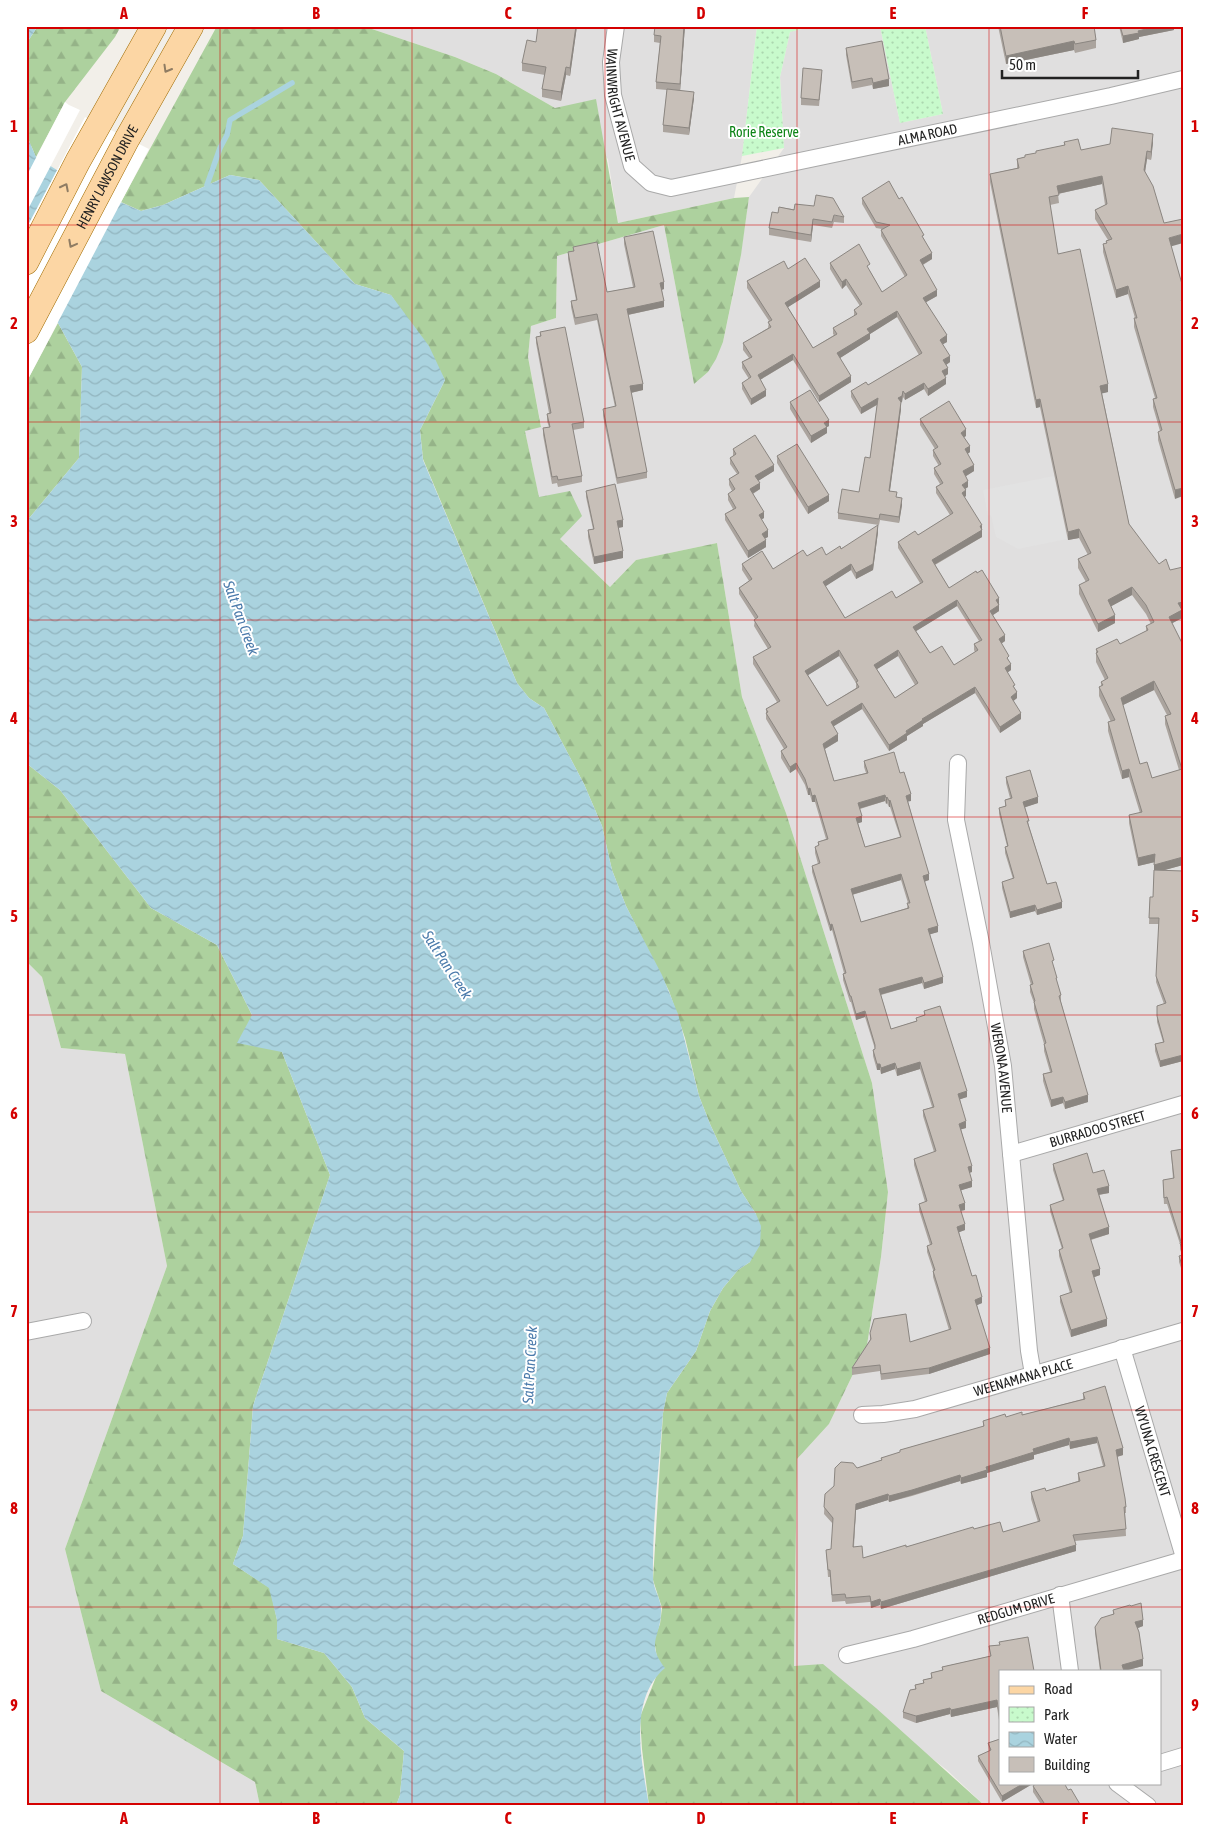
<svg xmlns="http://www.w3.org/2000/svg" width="1209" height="1832" viewBox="0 0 1209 1832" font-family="'Asap Condensed',sans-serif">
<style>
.residential{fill:#e0dfdf;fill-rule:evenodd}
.forest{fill:url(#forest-firs)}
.park{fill:url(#park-dots)}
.parking{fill:#e2e2e2}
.water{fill:url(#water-waves)}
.pier{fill:#fff}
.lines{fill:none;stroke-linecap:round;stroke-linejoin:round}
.stream{stroke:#aad3df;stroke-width:5.5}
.street-casing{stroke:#a9a9a9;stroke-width:18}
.primary-casing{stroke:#a06b00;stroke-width:26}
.street{stroke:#fff;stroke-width:16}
.primary{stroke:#fcd6a4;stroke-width:25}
.wall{fill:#aba49e;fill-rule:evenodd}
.shaded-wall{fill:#8b8681}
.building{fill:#c7bfb8;stroke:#8b8681;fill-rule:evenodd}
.oneway{stroke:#8f7c63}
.grid{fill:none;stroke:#d40000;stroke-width:1;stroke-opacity:0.55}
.labels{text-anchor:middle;stroke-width:4;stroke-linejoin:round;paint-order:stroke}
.street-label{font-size:14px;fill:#222;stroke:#fff}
.park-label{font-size:14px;fill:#0c8416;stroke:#fff}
.water-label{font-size:15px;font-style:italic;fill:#4a7aab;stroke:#fff}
.neatline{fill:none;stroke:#d40000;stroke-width:2}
.grid-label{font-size:16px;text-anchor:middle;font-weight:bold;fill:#d40000}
</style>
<defs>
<pattern id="forest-firs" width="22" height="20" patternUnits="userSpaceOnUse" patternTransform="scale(1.25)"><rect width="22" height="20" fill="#add19e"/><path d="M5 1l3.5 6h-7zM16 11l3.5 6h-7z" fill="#95b388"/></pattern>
<pattern id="park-dots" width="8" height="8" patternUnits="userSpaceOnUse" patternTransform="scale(1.25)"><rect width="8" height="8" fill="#c8facc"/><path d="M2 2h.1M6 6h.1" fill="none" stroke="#acd6af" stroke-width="1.8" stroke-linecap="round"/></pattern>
<pattern id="water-waves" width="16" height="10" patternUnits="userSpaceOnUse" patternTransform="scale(1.25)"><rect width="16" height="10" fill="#aad3df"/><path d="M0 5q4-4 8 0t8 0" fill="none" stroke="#92b5bf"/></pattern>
</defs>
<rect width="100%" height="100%" fill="#f2efe9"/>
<g class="residential">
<path d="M363,26H757L742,156L734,198L618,223L608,159L555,108L496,74L455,57Z"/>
<path d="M813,26H880L900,123L943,114L925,26H1183V1806H985L947,1770L925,1753L794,1666L797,1459L829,1424L867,1345L881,1257L888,1192L872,1083L786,813L742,697L717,543L636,560L610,587L560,539L539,498L525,431L541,426L528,357L531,326L556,318L557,256L664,225L694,384L708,372L723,342L739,266L749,197L784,148L780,77L790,32ZM1000,1671H1160V1783H1000Z"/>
<path d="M26,961L42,977L61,1048L125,1054L167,1266L65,1549L101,1691L255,1782L260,1806H26Z"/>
</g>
<g class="forest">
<path d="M38,26H121L115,37L65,102L36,157L26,134V44Z"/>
<path d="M217,26H363L455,57L496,74L555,108L596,99L618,223L734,198L749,197L741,255L723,342L716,359L708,372L694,384L664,225L557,256L556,318L531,326L528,357L541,427L525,431L539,497L570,491L582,516L560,539L610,587L636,560L717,543L742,697L786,813L872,1083L888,1192L881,1257L867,1345L829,1424L797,1459L794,1666L823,1664L876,1708L985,1806H649L642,1749L640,1717L656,1677L657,1658L654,1639L660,1624L662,1608L653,1580L663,1413L667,1393L696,1351L710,1311L723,1288L738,1270L750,1262L756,1214L741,1191L710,1124L699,1096L685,1038L669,991L626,906L612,870L602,826L584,784L544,708L529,698L517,683L423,459L420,430L445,380L391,295L355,284L259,180L230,175L163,205L141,211L121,202Z"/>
<path d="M58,323L82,367L79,458L26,522V383Z"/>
<path d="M26,763L60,790L151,908L217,945L252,1015L282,1052L330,1175L253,1406L243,1536L233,1564L270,1588L277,1620V1639L324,1653L352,1687L365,1718L404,1751L400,1795L396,1806H260L255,1782L101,1691L65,1549L167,1266L125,1054L61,1048L42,977L26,961Z"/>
</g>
<g class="park">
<path d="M757,26H813L790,32L780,77L784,148L742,156Z"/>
<path d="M880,26H925L943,114L900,123Z"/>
</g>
<path class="parking" d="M1054,476L1067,539L1018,549L996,537L991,515L988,516L983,490Z"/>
<g class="water">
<path d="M26,26H38L26,44Z"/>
<path d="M26,134L36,157L81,185L141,211L163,205L230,175L259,180L355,284L391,295L429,346L445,380L420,430L423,460L517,683L529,698L544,708L584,784L602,826L612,870L626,906L662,975L678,1014L699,1096L710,1124L741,1191L756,1214L761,1226L760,1245L750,1262L738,1270L723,1288L710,1311L696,1351L667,1393L663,1413C659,1467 652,1523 653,1578C653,1589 662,1600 661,1611C661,1638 645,1642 665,1668C627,1700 642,1763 649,1806H396L400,1795L404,1751L365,1718L352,1687L324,1653L277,1639V1620L269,1588L233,1564L243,1536L253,1406L330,1175L282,1052L237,1043L252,1015L217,945L151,908L60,790L26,763V522L79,458L82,367L58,323L26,302Z"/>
</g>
<g class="pier">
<path d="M65,102L69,105L80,110L26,213V177Z"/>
<path d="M85,117L149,149L26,383V229Z"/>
</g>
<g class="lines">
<path class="stream" d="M207,185L220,148L227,135L230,120L292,83"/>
<g class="street-casing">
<g id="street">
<path id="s1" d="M616,26L611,62L613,95L632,166L651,183L671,188L1111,96L1183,79"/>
<path id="s2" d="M958,763L956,820L981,943L1003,1066L1029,1351L1033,1374"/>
<path id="s3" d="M1011,1154L1183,1104"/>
<path d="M26,1332L83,1321"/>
<path id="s4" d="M1122,1348L1183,1554"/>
<path id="s5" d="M862,1415L883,1414L915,1409L1183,1331"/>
<path d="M1060,1595L1070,1671"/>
<path id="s6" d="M847,1655L913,1639L1183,1560"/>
<path d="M1160,1763L1183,1756"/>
<path d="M1117,1783L1148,1806"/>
</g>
</g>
<g class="primary-casing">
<g id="primary">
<path d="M26,262L78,161L154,26"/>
<path id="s7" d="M26,331L127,139L191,26"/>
</g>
</g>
<use href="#street" class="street"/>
<use href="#primary" class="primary"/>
</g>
<g class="wall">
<path d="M577,26L570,76L566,75L561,101L542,97V89L545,75L522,71V63L536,42Z"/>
<path d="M685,26L680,90L694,98L689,135L663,132V125L667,90L656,89V82L660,43L654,42V35Z"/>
<path d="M998,26H1094L1096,40V48L1075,53L1074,50L1006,64Z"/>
<path d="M1119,26H1174V30L1139,37V39L1123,43Z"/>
<path d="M846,48L889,86L873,89L872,85L852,89L846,55Z"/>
<path d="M822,76L819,106L801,105V98Z"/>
<path d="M1064,142L1081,150L1153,142L1151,160L1147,159L1145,172L1171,246L1182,284L1175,499L1158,440V432L1160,431L1153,407V399L1155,398L1134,327V318H1135L1128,294L1116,298L1103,252V244L1106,243V241L1108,240L1095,219V210L1105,205L1102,184L1058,194L1059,203L1050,205L1058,254L1108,392L1102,393L1129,524L1182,610V618L1172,623L1183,645V865L1164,870L1183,1061L1160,1067L1155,1051V1044L1163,1042L1157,1022V1006L1164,1004L1156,982L1159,924H1149L1150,897H1153L1155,862L1138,866L1129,823V815L1140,813L1129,777L1122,779L1108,731V722H1111L1099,696V687L1101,686V682L1105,680L1096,662V649L1120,644L1146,631V626L1151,624L1146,614L1132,595L1111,606L1115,623L1098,632L1079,594V585L1086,582L1078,568V559L1088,555L1079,538L1068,540L1040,407L1036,408L990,182V174L1017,168V159L1025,157L1064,145ZM1154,690L1167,715L1165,716V724L1179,770L1152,778L1140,764L1123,705Z"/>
<path d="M862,198L924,239L932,259L923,265L937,296L926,302L947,342L942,344L950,362L946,365L948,374L945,376L946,384L928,396L924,389L905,400L903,397L902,402H901V409L890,491L897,498L902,505L899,523L880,520L879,525L838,519V513L859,492L870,458L877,405L861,414L851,397V391L868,385L919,355L897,317L870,334V339L840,358L851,382L819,402L793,360L760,380L766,396L751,405L742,389V383L749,379L742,368V362L749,358L743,350V343L768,328L769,321L747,288V281L788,269L820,287L788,307L813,348L834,335L833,334V328L854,316V310L860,306L846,285L842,289L830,269V263L870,271L882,292L905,277L881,236V230L882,229L876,228L862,204Z"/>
<path d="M779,207L844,217V223L834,222L832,228L813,225L811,242L769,235V228L778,213Z"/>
<path d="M624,237L664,289L662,290L664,307L628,315L643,390L631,393L647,472V478L617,484L603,416V409L615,407L597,320L575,325L571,307V301L576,300L568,259V252L573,251V247L607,292L633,287L624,244Z"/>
<path d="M540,332L584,422V428L573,430L582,476V482L558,487L557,483L552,484L543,435V428L549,427L547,421V414L549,413L536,343V337L540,336Z"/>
<path d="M790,402L829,426L827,427V433L811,443L790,409Z"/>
<path d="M920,419L966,436L964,437L970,452L967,454L974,471L966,476L968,487L965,489L966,496L964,497L982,529V537L935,565L949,588L999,604V611L993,615L1005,641L1001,644L1009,661L1011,670L1007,673L1015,689L1017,698L1013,701L1021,719L1000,733L975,693L923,724V726L907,736V740L889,751L862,709L833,726L838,741L825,749L834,781L866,773L864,767V761L900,773L911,801H908L929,880L924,882L938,932L930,934L943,983L924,989L922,983L881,995L891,1029L916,1021V1018L924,1015V1011L967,1097L960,1099L966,1128L961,1129L972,1172L969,1173L972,1187L961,1190L965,1210L961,1211L965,1230L959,1232L972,1276L982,1303L977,1305L990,1354L929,1374L881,1380L880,1371L852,1375V1368L870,1340V1333L910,1342L949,1330L933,1277V1270L927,1252V1246L930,1245L919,1210V1204L925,1202L914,1165V1159L934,1152L923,1116V1110L932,1107L920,1069L897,1076L895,1069L881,1074L880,1070H877L873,1056V1050L875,1049L865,1017L856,1020L851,1002H850L843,980V974L844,973L832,930L830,931L812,872V866L818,864L815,853V847L818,846V842L826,839L815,802H812L810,795H808L805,785L796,769L790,773L781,758V751L784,749L766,719V709L777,702L753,664V657L768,649L754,626L755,619L739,594V588L749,581L742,570V564L773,569L807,556L826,555L878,532L873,570L856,579L851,570L825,586L845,618L896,598L920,583L898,548V542L918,535L950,515L936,493V487L940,484L934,474V468L939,466L933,456V450L935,449L920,425ZM957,606L979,641L974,644V650L975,652L954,665L930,653L916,631ZM839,656L856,683V688L827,706L808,675ZM898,656L915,685L895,698L877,669ZM885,801L886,804L887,803L889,807H890L900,837L865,847L858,823L862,822L860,809ZM901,880L908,903L907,908L861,922L852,895Z"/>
<path d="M733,449L774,471L758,481L760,489L753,494L764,518L761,519L768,537L765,538L766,547L748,558L725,520V514L733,509L728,500V494L732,491L729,485V479L737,474L730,464V458L733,456Z"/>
<path d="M777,456L829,501L808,514L777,463Z"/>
<path d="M586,491L623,527L618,528L623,558L594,564L588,537V530L593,529L586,497Z"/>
<path d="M1006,777L1038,803L1025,807L1029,826L1047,884L1062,908L1037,915L1035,911L1010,918L1002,888V882L1013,879L1005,853V847L1007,846L999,814V808L1005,806V800L1010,798L1006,783Z"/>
<path d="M1023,951L1054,967L1057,984L1061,995V1002L1088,1102L1065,1109L1063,1103L1051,1107L1043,1081V1074L1050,1072L1044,1051V1044L1034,1009V1003L1030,992V985H1031L1023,957Z"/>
<path d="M1183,1149V1274L1179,1262V1256L1182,1255L1180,1249V1244L1167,1204H1164L1163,1186V1180L1173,1179L1171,1151Z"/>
<path d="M1053,1164L1093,1173L1109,1193L1099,1195L1109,1234L1091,1240L1100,1275L1094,1277L1107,1326L1071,1337L1060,1302V1296L1070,1293L1059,1256V1250L1062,1249L1050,1211V1205L1063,1201L1053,1170Z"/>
<path d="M1083,1393L1123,1455L1117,1457L1126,1507V1513H1125L1126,1536L1075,1541L1076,1551L881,1609L880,1605L871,1608L870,1602L846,1604L845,1601L832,1602L830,1577H828L826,1550L831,1549L833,1524L824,1514L825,1494L857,1468L881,1460V1458L900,1453V1450L983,1427V1421L1022,1415L1083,1399ZM1097,1443L1103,1466L1078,1473V1481L1046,1491L1031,1492V1499L1038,1522L1003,1532L974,1529L863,1558L854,1547L856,1510L888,1500L889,1502L912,1496L960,1481L961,1484L987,1477V1473L1034,1459V1455L1069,1445L1070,1449Z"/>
<path d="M1113,1610L1143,1626L1138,1628L1143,1666L1124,1671H1100L1095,1633V1627L1113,1614Z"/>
<path d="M999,1642L1000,1727L997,1707L951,1717L950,1714L916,1723L903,1718V1712L915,1689V1685L923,1683V1680L931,1678V1673L942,1670V1667L990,1656L989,1646L999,1645Z"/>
<path d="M1000,1739V1783H1034L1002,1802L978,1761V1756L989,1751L988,1743Z"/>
<path d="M1033,1786L1068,1790L1081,1806H1042L1033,1792Z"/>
</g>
<g class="shaded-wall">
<path d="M576,26H577L570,76V68Z"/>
<path d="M684,26H685L680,92V84Z"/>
<path d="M1158,26H1174V30L1139,37V39L1123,43V36L1138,31Z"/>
<path d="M1074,41V50L1006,64V56Z"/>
<path d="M566,67V75L561,101V92Z"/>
<path d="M889,79V86L873,89V83Z"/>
<path d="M694,92V98L689,135V128Z"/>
<path d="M1153,134V142L1151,160V152Z"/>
<path d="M1147,151V159L1144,178V170Z"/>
<path d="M1102,176V184L1057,194V186Z"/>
<path d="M813,219V225L811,242V235Z"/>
<path d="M1183,234V243L1169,247V238Z"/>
<path d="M932,253V259L920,266V260Z"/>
<path d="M846,279V285L842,289V282Z"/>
<path d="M820,281V287L785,309V303Z"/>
<path d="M664,282V289L660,290V283Z"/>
<path d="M1128,286V294L1116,298V290Z"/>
<path d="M937,290V296L923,304V298Z"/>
<path d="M664,301V307L627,315V309Z"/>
<path d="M897,311V317L870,334V339L837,360V353L867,329Z"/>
<path d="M947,335V342L940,346V340Z"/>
<path d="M793,354V360L758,381V375Z"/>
<path d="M950,356V362L943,367V360Z"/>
<path d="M948,368V374L942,378V371Z"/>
<path d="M851,376V382L819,402V396Z"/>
<path d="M946,378V384L928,396V389Z"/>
<path d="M924,383V389L905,400V394Z"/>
<path d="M643,384V390L630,393V386Z"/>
<path d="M1108,384V392L1100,394V386Z"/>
<path d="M766,390V396L751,405V399Z"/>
<path d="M903,391L902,402L898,404V398Z"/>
<path d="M878,398V404L861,414V408Z"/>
<path d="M1040,399V407L1036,408V400Z"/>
<path d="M901,402V409L889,497V491Z"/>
<path d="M829,420V426L827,427V433L811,443V436L824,423Z"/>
<path d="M966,429V436L961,439V433Z"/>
<path d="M970,446V452L965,456V449Z"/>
<path d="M774,465V471L755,483V476Z"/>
<path d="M974,465V471L963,478V471Z"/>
<path d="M968,481V487L962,491V485Z"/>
<path d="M760,483V489L750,495V489Z"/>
<path d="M1183,488V496L1175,499V490Z"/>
<path d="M966,490V496L962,499V493Z"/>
<path d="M829,495V501L808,514V507Z"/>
<path d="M902,498V505L899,523V517Z"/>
<path d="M764,512V518L759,521V515Z"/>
<path d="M623,520V527L617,528V521Z"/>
<path d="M878,525V532L873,570L856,579V573Z"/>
<path d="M982,525V537L932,566V560Z"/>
<path d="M1079,529V538L1068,540V532Z"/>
<path d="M768,530V537L762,540V534Z"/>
<path d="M766,540V547L748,558V551Z"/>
<path d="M623,551V558L594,564V557Z"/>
<path d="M851,564V570L823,588V582Z"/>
<path d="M1132,587V595L1108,608V600Z"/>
<path d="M999,598V604L996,606V600Z"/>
<path d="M957,600V606L913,633V627Z"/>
<path d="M1183,602L1182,618L1169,625V617L1178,603Z"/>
<path d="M999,605V611L990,617V611Z"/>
<path d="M1115,615V623L1098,632V624Z"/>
<path d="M1005,635V641L999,645V639Z"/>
<path d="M839,650V656L805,677V671Z"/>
<path d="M898,650V656L874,671V665Z"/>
<path d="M1011,664V670L1005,674V668Z"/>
<path d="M1154,681V690L1121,706V698Z"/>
<path d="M975,687V693L923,724V726L907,736V740L889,751V745L922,719Z"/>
<path d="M1017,692V698L1011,703V697Z"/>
<path d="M862,703V709L831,728V722Z"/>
<path d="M1021,713V719L1000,733V727Z"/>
<path d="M838,734V741L823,750V744Z"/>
<path d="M796,763V769L790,773V767Z"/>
<path d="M1129,769V777L1122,779V771Z"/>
<path d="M810,788V795H808V789Z"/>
<path d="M911,794V801L906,802V796Z"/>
<path d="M815,795V802H812V796Z"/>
<path d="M885,795V801L858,809V803Z"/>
<path d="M887,797V803L886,804V798Z"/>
<path d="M1038,797V803L1023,808V802Z"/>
<path d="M890,800V807H889V801Z"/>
<path d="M862,816V822L856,824V818Z"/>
<path d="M1155,854V862L1138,866V858Z"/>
<path d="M1183,857V865L1154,873V865Z"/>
<path d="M901,874V880L851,895V889Z"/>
<path d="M929,874V880L923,882V876Z"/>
<path d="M1062,902V908L1037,915V910Z"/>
<path d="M1035,905V911L1010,918V912Z"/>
<path d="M832,924V930L830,931V925Z"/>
<path d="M938,926V932L928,935V929Z"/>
<path d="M922,977V983L879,995V989Z"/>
<path d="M943,977V983L924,989V983Z"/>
<path d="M865,1011V1017L856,1020V1014Z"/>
<path d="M1183,1055V1061L1160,1067V1061Z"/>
<path d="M920,1062V1069L897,1076V1069Z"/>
<path d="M895,1063V1069L881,1074V1068Z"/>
<rect x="877" y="1064" width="3" height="6"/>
<path d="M967,1091V1097L958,1100V1094Z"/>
<path d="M1088,1095V1102L1065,1109V1102Z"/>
<path d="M1063,1097V1103L1051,1107V1100Z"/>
<path d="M966,1121V1128L959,1130V1124Z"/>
<path d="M972,1166V1172L968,1173V1167Z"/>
<path d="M972,1181V1187L959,1191V1185Z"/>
<path d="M1109,1186V1193L1097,1195V1189Z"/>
<path d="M965,1203V1210L959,1211V1205Z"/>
<path d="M965,1224V1230L957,1233V1227Z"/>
<path d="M1109,1227V1234L1089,1240V1234Z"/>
<path d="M1100,1269V1275L1092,1278V1271Z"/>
<path d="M982,1297V1303L975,1306V1300Z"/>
<path d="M1107,1319V1326L1071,1337V1330Z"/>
<path d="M990,1348V1354L929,1374V1368Z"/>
<path d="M1097,1437V1443L1070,1449V1442Z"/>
<path d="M1069,1438V1445L1034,1455V1459L987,1473V1477L961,1484V1478L986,1467L1033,1449Z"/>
<path d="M1123,1448V1455L1116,1457V1450Z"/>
<path d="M960,1475V1481L889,1502V1496Z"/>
<path d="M888,1494V1500L856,1510L853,1554L856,1504Z"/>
<path d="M1076,1545V1551L881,1609V1602Z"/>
<path d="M880,1599V1605L871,1608V1602Z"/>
<path d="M1143,1620V1626L1135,1629V1622Z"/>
<path d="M1143,1659V1666L1124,1671L1122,1665Z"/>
<path d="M997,1700V1707L951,1717V1710Z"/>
<path d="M950,1708V1714L916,1723V1716Z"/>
<path d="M1024,1783H1034L1002,1802V1796Z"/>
</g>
<g class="building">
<path d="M538,26H576L570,68L566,67L561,92L542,89L546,67L522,63L527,40L536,42Z"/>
<path d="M655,26H684L680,84L656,82L661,36L654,35Z"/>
<path d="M1000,26H1094L1096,40L1075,44L1074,41L1006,56Z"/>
<path d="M1120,26H1158L1138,31L1139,33L1123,36Z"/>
<path d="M882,41L889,79L873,83L872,78L852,82L846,48Z"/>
<path d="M803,68L822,70L819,100L801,98Z"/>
<path d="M667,89L694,92L689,128L663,125Z"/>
<path d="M1112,128L1153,134L1151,152L1147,151L1144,170L1153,186L1164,223L1183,219V234L1169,238L1182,284L1183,283V299L1181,300L1183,304V488L1175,490L1158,432L1162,430L1153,399L1157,398L1134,318H1137L1128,286L1116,290L1103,244L1107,243L1106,241L1112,239L1095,210L1107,204L1102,176L1057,186L1059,195L1049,197L1058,254L1080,249L1108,384L1100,386L1129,524L1159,564L1166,559L1170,570L1183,567V602L1178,603L1182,610L1169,617L1183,645V857L1154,865L1155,854L1138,858L1129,815L1142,812L1129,769L1122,771L1108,722L1115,720L1099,687L1103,685L1101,682L1108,678L1096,653L1098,652L1096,649L1117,639L1120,644L1148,630L1146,626L1154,622L1146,605L1132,587L1108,600L1115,615L1098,624L1079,585L1089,580L1078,559L1091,553L1079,529L1068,532L1040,399L1036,400L990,174L1019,168L1017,159L1025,157V155L1036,153V151L1065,145L1064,142L1078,139L1081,150L1110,144ZM1154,681L1171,714L1165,716L1182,769L1152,778L1147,762L1140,764L1121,698Z"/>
<path d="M889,181L899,199L902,197L924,235L922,236L932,253L920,260L937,290L923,298L947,335L940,340L950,356L943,360L948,368L942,371L946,378L928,389L924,383L905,394L903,391L902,396L898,398L901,402L889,491L897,492L896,497L902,498L899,517L880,514L879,519L838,513L842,489L859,492L865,457L870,458L878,398L861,408L851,391L866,382L868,385L922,353L897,311L867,329L870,333L837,353L851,376L819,396L793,354L758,375L766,390L751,399L742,383L751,377L742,362L752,357L743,343L771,327L768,322L772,320L747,281L784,261L788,269L805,258L820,281L785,303L813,348L837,334L833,328L857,314L854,310L862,304L846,279L842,282L830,263L859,244L870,264L867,266L882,292L907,275L881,230L890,225L876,222L862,198Z"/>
<path d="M816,195L833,198L844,217L834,215L832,222L813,219L811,235L769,228L772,212L778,213L779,207L794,210L795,204L814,206Z"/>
<path d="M653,231L664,282L660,283L664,301L627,309L643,384L630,386L647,472L617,478L603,409L616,406L597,314L575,318L571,301L577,300L568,252L574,251L573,247L597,242L607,292L635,287L624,237Z"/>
<path d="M565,327L584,422L572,424L582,476L558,480L557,476L552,477L543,428L550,427L547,414L551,413L536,337L541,336L540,332Z"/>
<path d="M810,390L829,420L824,423L827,427L811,436L790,402Z"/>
<path d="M949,401L966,429L961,433L970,446L965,449L974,465L963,471L968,481L962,485L966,490L962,493L982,525L980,526L982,530L932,560L949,588L976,571L977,573L982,570L999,598L996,600L999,605L990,611L1005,635L999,639L1009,656L1007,658L1011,664L1005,668L1015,685L1013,686L1017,692L1011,697L1021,713L1000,727L975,687L922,719L923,720L906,731L907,733L889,745L862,703L831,722L838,734L823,744L834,781L868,773L864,761L894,752L900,773L904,772L911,794L906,796L929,874L923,876L938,926L928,929L943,977L924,983L922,977L879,989L891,1029L917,1021L916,1018L925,1015L924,1011L940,1006L967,1091L958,1094L966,1121L959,1124L972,1166L968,1167L972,1181L959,1185L965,1203L959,1205L965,1224L957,1227L972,1276L976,1275L982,1297L975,1300L990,1348L929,1368L881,1374L880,1365L852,1368L871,1339L870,1333L874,1319L906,1314L910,1342L951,1329L933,1271L935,1270L927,1246L932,1244L919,1204L927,1201L914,1159L936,1151L923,1110L934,1107L920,1062L897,1069L895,1063L881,1068L880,1064H877L873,1050L875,1049V1045L865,1011L856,1014L851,996H850L843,974L846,973L832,924L830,925L812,866L820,863L815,847L819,845L818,842L828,839L815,795L812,796L810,788L808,789L805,779L796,763L790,767L781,751L787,747L766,713L768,712L766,709L780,701L753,657L771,647L754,620L758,617L739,588L752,579L742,564L762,551L773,569L803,550L807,556L822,547L826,555L840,546L841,549L878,525L873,564L856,573L851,564L823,582L845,618L892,591L896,598L923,582L898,542L915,531L918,535L953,513L936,487L943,483L934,468L941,464L933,450L938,447L920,419ZM957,600L982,640L974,644L978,650L954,665L942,646L930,653L913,627ZM839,650L858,681L856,682L859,687L827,706L805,671ZM898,650L918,683L895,698L874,665ZM885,795L886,798L887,797L889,801L890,800L901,837L865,847L856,818L862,816L858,803ZM901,874L910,903H907L909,908L861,922L851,889Z"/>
<path d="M755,435L774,465L755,476L760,483L750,489L764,512L759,515L768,530L762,534L766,540L748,551L725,514L736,508L728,494L735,489L729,479L739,473L730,458L736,454L733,449Z"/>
<path d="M797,444L829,495L808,507L777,456Z"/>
<path d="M615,484L623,520L617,521L623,551L594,557L588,530L594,529L586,491Z"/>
<path d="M1030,770L1038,797L1023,802L1029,821H1027L1047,884L1056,882L1062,902L1037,910L1035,905L1010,912L1002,882L1014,878L1005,847L1008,846L999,808L1006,806L1005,800L1012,798L1006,777Z"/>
<path d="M1154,870L1183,871V1055L1160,1061L1155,1044L1164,1042L1157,1016V1006L1166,1003L1156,976L1159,918H1149L1150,897H1153Z"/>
<path d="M1049,943L1054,960L1052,961L1057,978H1056L1061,995L1059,996L1088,1095L1065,1102L1063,1097L1051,1100L1043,1074L1052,1072L1044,1044L1046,1043L1034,1002L1035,1001L1030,985L1033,984L1023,951Z"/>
<path d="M1183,1149V1252L1180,1243L1181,1242L1167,1197L1164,1198L1163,1180L1174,1178L1171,1151Z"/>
<path d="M1087,1153L1093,1173L1104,1170L1109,1186L1097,1189L1109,1227L1089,1234L1100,1269L1092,1271L1107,1319L1071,1330L1060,1296L1072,1292L1059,1250L1063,1248L1050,1205L1064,1200L1053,1164Z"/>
<path d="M1183,1255V1268L1179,1256Z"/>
<path d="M1105,1386L1123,1448L1116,1450L1125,1498L1126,1507H1124L1126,1529L1073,1535L1076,1545L881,1602L880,1599L871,1602L870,1596L846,1598L845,1594L832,1595L830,1570H828L826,1550L831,1549L833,1518L824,1507L825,1494L834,1486L835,1468L841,1462L853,1463L857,1468L882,1460L881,1458L900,1452V1450L984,1426L983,1421L1005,1414L1006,1417L1022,1412V1415L1085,1399L1083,1393ZM1097,1437L1105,1466L1078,1473L1080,1481L1046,1491L1045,1488L1031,1492L1040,1521L1003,1532L1000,1522L974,1529L973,1527L906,1547V1545L863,1558L862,1546L853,1547L856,1504L888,1494L889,1496L912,1490L960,1475L961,1478L987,1470L986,1467L1034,1452L1033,1449L1069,1438L1070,1442Z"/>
<path d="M1141,1603L1143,1620L1135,1622L1139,1632L1143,1659L1122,1665L1124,1671H1101L1095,1627L1101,1618L1114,1614L1113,1610L1130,1605L1131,1606Z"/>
<path d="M1028,1637L1034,1671H1000V1720L997,1700L951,1710L950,1708L916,1716L903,1712L910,1690L916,1689L915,1685L924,1683L923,1680L932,1678L931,1673L943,1670L942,1667L991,1656L989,1646L1000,1645L999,1642Z"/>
<path d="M1000,1739V1783H1024L1002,1796L978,1756L991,1750L988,1743Z"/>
<path d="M1037,1783H1064L1068,1790L1071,1789L1081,1806H1046L1033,1786Z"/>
</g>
<defs><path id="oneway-chevron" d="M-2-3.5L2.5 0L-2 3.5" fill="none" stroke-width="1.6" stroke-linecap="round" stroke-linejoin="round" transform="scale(1.25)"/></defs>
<g class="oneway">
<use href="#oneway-chevron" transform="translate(167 69) rotate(120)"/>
<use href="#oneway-chevron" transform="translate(65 187) rotate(-63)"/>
<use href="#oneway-chevron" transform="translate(72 244) rotate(118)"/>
</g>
<path class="grid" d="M220,26V1806M412,26V1806M605,26V1806M797,26V1806M989,26V1806M26,225H1183M26,422H1183M26,620H1183M26,817H1183M26,1015H1183M26,1212H1183M26,1410H1183M26,1607H1183"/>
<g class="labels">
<g class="street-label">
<text dy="5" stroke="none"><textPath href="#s1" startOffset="80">WAINWRIGHT AVENUE</textPath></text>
<text dy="5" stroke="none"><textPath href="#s1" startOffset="451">ALMA ROAD</textPath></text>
<text dy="5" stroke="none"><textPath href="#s7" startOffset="174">HENRY LAWSON DRIVE</textPath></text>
<text dy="5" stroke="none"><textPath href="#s2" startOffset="309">WERONA AVENUE</textPath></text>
<text dy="5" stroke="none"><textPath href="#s3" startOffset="90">BURRADOO STREET</textPath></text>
<text dy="5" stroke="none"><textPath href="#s5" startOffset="166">WEENAMANA PLACE</textPath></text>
<text dy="5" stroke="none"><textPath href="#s4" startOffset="108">WYUNA CRESCENT</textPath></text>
<text dy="5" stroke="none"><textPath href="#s6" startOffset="175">REDGUM DRIVE</textPath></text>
</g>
<g class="park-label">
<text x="764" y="137">Rorie Reserve</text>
</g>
<g class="water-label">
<text transform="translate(241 618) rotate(70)" y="5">Salt Pan Creek</text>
<text transform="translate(447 965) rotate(57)" y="5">Salt Pan Creek</text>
<text transform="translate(530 1365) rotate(-87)" y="5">Salt Pan Creek</text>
</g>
</g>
<rect width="1209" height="1832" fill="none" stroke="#ffffff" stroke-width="55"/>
<rect x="999" y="1670" width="162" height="115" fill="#ffffff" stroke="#a7a7a7"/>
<rect x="1009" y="1686" width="25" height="8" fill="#fcd6a4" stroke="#a7a7a7"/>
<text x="1044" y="1694" font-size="15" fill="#222222">Road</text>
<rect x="1009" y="1707" width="25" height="15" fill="url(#park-dots)" stroke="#a7a7a7"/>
<text x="1044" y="1720" font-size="15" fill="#222222">Park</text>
<rect x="1009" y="1732" width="25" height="15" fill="url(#water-waves)" stroke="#a7a7a7"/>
<text x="1044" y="1744" font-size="15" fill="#222222">Water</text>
<rect x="1009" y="1757" width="25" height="15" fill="#c7bfb8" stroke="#a7a7a7"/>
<text x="1044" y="1770" font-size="15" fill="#222222">Building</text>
<path d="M1002 70v8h136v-8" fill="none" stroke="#222222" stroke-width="2.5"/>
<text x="1009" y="70" font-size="15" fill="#222222" stroke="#ffffff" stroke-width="4" paint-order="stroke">50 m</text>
<rect x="28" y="28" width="1154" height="1776" class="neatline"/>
<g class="grid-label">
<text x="124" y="19">A</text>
<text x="316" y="19">B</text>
<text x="508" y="19">C</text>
<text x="701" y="19">D</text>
<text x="893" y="19">E</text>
<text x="1085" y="19">F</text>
<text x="14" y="132">1</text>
<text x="1195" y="132">1</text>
<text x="14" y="329">2</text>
<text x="1195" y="329">2</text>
<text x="14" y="527">3</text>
<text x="1195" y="527">3</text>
<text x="14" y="724">4</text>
<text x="1195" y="724">4</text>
<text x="14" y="922">5</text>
<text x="1195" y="922">5</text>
<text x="14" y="1119">6</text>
<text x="1195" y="1119">6</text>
<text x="14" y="1317">7</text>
<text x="1195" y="1317">7</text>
<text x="14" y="1514">8</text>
<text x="1195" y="1514">8</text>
<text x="14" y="1711">9</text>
<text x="1195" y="1711">9</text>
<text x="124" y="1824">A</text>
<text x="316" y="1824">B</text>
<text x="508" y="1824">C</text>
<text x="701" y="1824">D</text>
<text x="893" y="1824">E</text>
<text x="1085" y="1824">F</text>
</g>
</svg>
